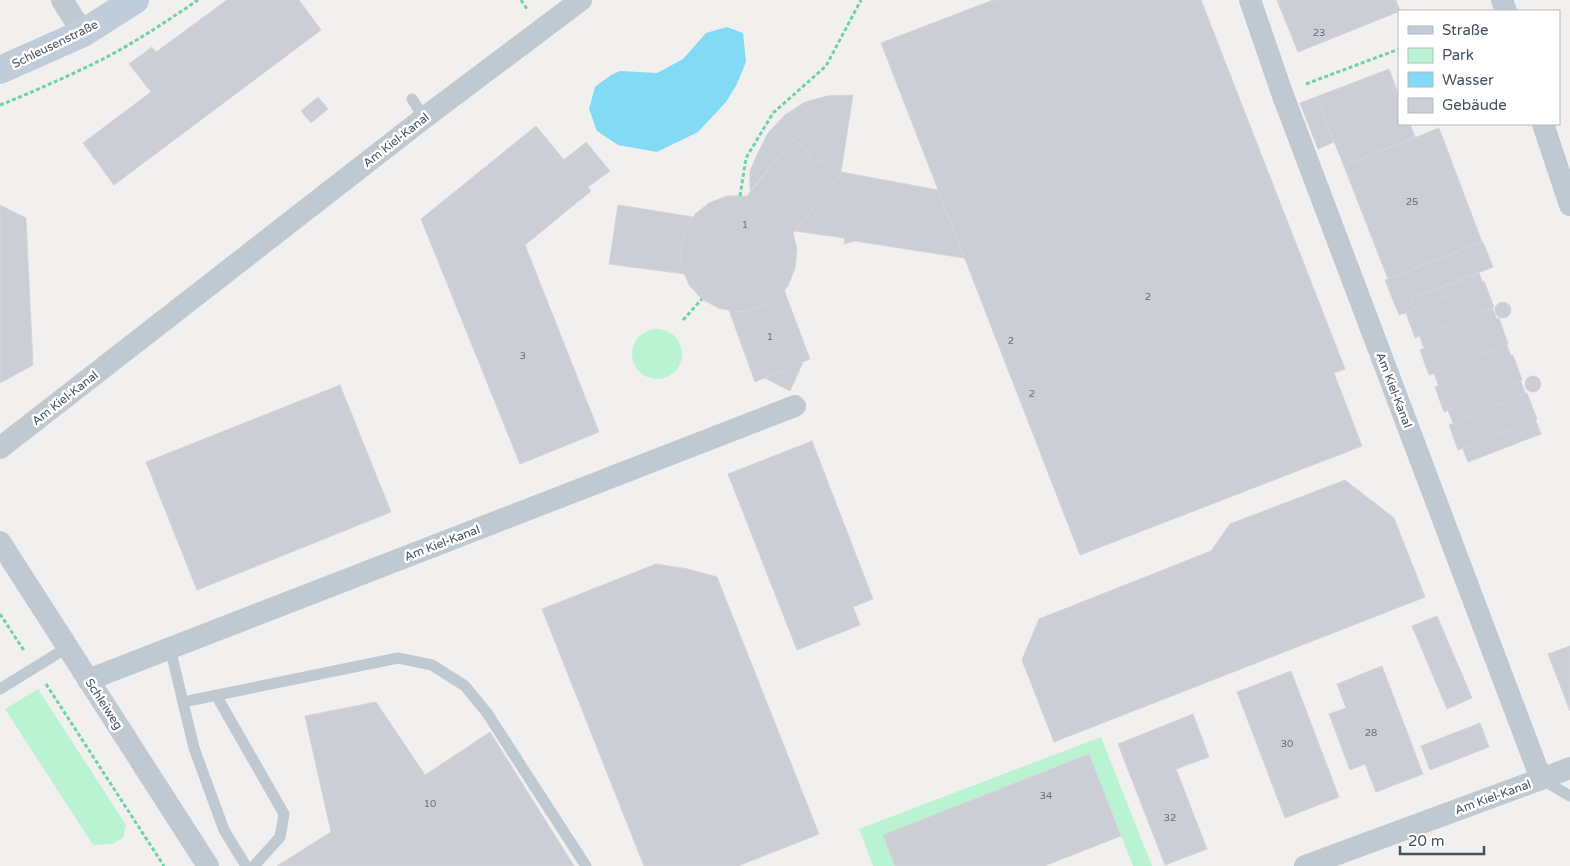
<svg xmlns="http://www.w3.org/2000/svg" width="1570" height="866" viewBox="0 0 1570 866" font-family="'Varela Round',sans-serif">
<style>
.green{fill:#baf3d1}
.water{fill:#83daf4}
.building{fill:#cbced4;stroke:#d3d5db}
.lines{fill:none;stroke-linecap:round;stroke-linejoin:round}
.path{stroke:#6fd4a4;stroke-width:3;stroke-dasharray:4 2.5;stroke-linecap:butt}
.lane{stroke:#bfc9d2;stroke-width:11}
.street{stroke:#bfc9d2;stroke-width:22}
.secondary{stroke:#c0ccda;stroke-width:28}
.labels{text-anchor:middle;stroke-width:5;stroke-linejoin:round;paint-order:stroke}
.number-label{font-size:10px;fill:#66717c}
.street-label{font-size:12px;fill:#45525f;stroke:#fff}
</style>
<rect width="100%" height="100%" fill="#f2efef"/>
<g class="green">
<circle cx="657" cy="354" r="25"/>
<path d="M38,689L126,825L123,838L112,844L93,845L5,709Z"/>
<path d="M1101,737L1152,866H1133L1089,754L883,835L895,866H873L859,829Z"/>
</g>
<path class="water" d="M727,27L743,33L746,62L737,84L726,102L698,132L657,152L618,145L597,131L589,109L595,87L611,75L620,71L657,73L683,59L706,33Z"/>
<g class="building">
<path d="M227,0H299L321,30L114,185L83,143L151,92L129,64L152,47L156,52Z"/>
<path d="M993,0H1201L1345,369L1334,373L1362,446L1080,555L881,43Z"/>
<path d="M1277,0H1396L1400,11L1298,52Z"/>
<path d="M1389,69L1399,95V124H1410L1415,137L1344,166L1316,97Z"/>
<path d="M853,95L841,172L938,190L964,258L855,241L844,244L845,238L795,231L839,176L820,160L817,165L808,158L811,153L793,139L750,191V171L757,155L768,133L785,115L805,102L827,96Z"/>
<path d="M318,97L328,109L311,123L301,111Z"/>
<path d="M1316,97L1334,142L1318,149L1300,103Z"/>
<path d="M536,126L564,160L586,142L610,171L588,187L591,191L525,245L599,432L520,464L421,219Z"/>
<path d="M1439,128L1482,242L1388,279L1344,166Z"/>
<path d="M793,139L811,153L808,158L817,165L820,160L839,176L793,233L797,249L795,268L788,286L774,300L757,309L738,312L718,308L702,299L689,285L682,267L680,249L685,230L695,214L709,203L727,196H747Z"/>
<path d="M0,205L26,218L33,365L0,383Z"/>
<path d="M618,205L693,217L685,230L680,249L682,267L685,274L609,264Z"/>
<path d="M1483,242L1493,267L1411,299L1415,310L1399,315L1385,280Z"/>
<path d="M1479,273L1541,434L1468,462L1410,311L1415,310L1411,299Z"/>
<path d="M1484,281L1494,307L1415,338L1406,313Z"/>
<path d="M784,290L810,359L755,382L729,310L738,312L757,309L774,300Z"/>
<circle cx="1503" cy="310" r="8"/>
<path d="M1499,318L1508,344L1429,375L1420,350Z"/>
<path d="M1513,355L1522,380L1444,412L1435,387Z"/>
<path d="M803,362L790,391L765,378Z"/>
<circle cx="1533" cy="384" r="8"/>
<path d="M340,385L391,512L197,590L146,462Z"/>
<path d="M1527,393L1537,419L1458,450L1449,425Z"/>
<path d="M812,441L873,599L853,607L860,625L797,650L728,474Z"/>
<path d="M1345,480L1394,518L1425,597L1054,742L1022,660L1039,619L1211,551L1230,524Z"/>
<path d="M656,564L688,569L717,577L819,834L738,866H644L542,609Z"/>
<path d="M1437,616L1472,698L1447,709L1412,626Z"/>
<path d="M1570,646V711L1548,654Z"/>
<path d="M1382,666L1423,774L1376,792L1365,764L1350,770L1329,714L1346,708L1337,684Z"/>
<path d="M1291,671L1339,797L1285,818L1237,692Z"/>
<path d="M376,702L425,775L490,732L574,866H277L331,832L305,716Z"/>
<path d="M1193,714L1209,757L1176,769L1207,849L1165,865L1118,744Z"/>
<path d="M1480,723L1489,747L1430,770L1421,746Z"/>
<path d="M1089,754L1121,836L1044,866H895L883,835Z"/>
</g>
<g class="lines">
<g class="path">
<path d="M521,0L527,9"/>
<path d="M1306,84L1399,49"/>
<path d="M0,105C35,91 69,76 103,59C136,42 167,21 198,0"/>
<path d="M740,196L746,158L773,113L826,66L861,0"/>
<path d="M683,320L702,299"/>
<path d="M0,614L25,652"/>
<path d="M46,684L164,866"/>
</g>
<g class="lane">
<path d="M412,99L424,118"/>
<path d="M170,648L194,748L224,830L246,866"/>
<path d="M0,689L68,647"/>
<path d="M216,695L284,814L280,837L254,866"/>
<path d="M183,702L398,658L432,665L465,686L487,713L586,866"/>
<path d="M1541,779L1570,796"/>
</g>
<g class="street">
<path d="M62,0L83,33"/>
<path d="M1250,0L1282,93L1541,779L1570,768"/>
<path d="M1502,0L1506,11"/>
<path d="M1543,124L1570,205"/>
<path d="M0,448L424,118L581,0"/>
<path d="M0,542L208,866"/>
<path d="M88,680L795,406"/>
<path d="M1305,866L1541,779"/>
</g>
<path class="secondary" d="M0,70L83,33L135,0"/>
</g>
<g class="labels">
<g class="number-label">
<text x="1319" y="36">23</text>
<text x="1412" y="205">25</text>
<text x="745" y="228">1</text>
<text x="1148" y="300">2</text>
<text x="770" y="340">1</text>
<text x="1011" y="344">2</text>
<text x="523" y="359">3</text>
<text x="1032" y="397">2</text>
<text x="1371" y="736">28</text>
<text x="1287" y="747">30</text>
<text x="1046" y="799">34</text>
<text x="430" y="807">10</text>
<text x="1170" y="821">32</text>
</g>
<g class="street-label">
<text transform="translate(55 44) rotate(-26)" y="4">Schleusenstraße</text>
<text transform="translate(396 140) rotate(-38)" y="4">Am Kiel-Kanal</text>
<text transform="translate(1394 390) rotate(69)" y="4">Am Kiel-Kanal</text>
<text transform="translate(65 398) rotate(-38)" y="4">Am Kiel-Kanal</text>
<text transform="translate(442 543) rotate(-21)" y="4">Am Kiel-Kanal</text>
<text transform="translate(104 704) rotate(57)" y="4">Schleiweg</text>
<text transform="translate(1493 797) rotate(-20)" y="4">Am Kiel-Kanal</text>
</g>
</g>
<rect x="1398" y="10" width="162" height="115" fill="#ffffff" stroke="#b5babf"/>
<rect x="1408" y="26" width="25" height="8" fill="#c0ccda" stroke="#b5babf"/>
<text x="1442" y="35" font-size="15" fill="#45525f">Straße</text>
<rect x="1408" y="48" width="25" height="15" fill="#baf3d1" stroke="#b5babf"/>
<text x="1442" y="60" font-size="15" fill="#45525f">Park</text>
<rect x="1408" y="72" width="25" height="15" fill="#83daf4" stroke="#b5babf"/>
<text x="1442" y="85" font-size="15" fill="#45525f">Wasser</text>
<rect x="1408" y="98" width="25" height="15" fill="#cbced4" stroke="#b5babf"/>
<text x="1442" y="110" font-size="15" fill="#45525f">Gebäude</text>
<path d="M1400 846v8h84v-8" fill="none" stroke="#45525f" stroke-width="2.5"/>
<text x="1408" y="846" font-size="15" fill="#45525f" stroke="#ffffff" stroke-width="4" paint-order="stroke">20 m</text>
</svg>
